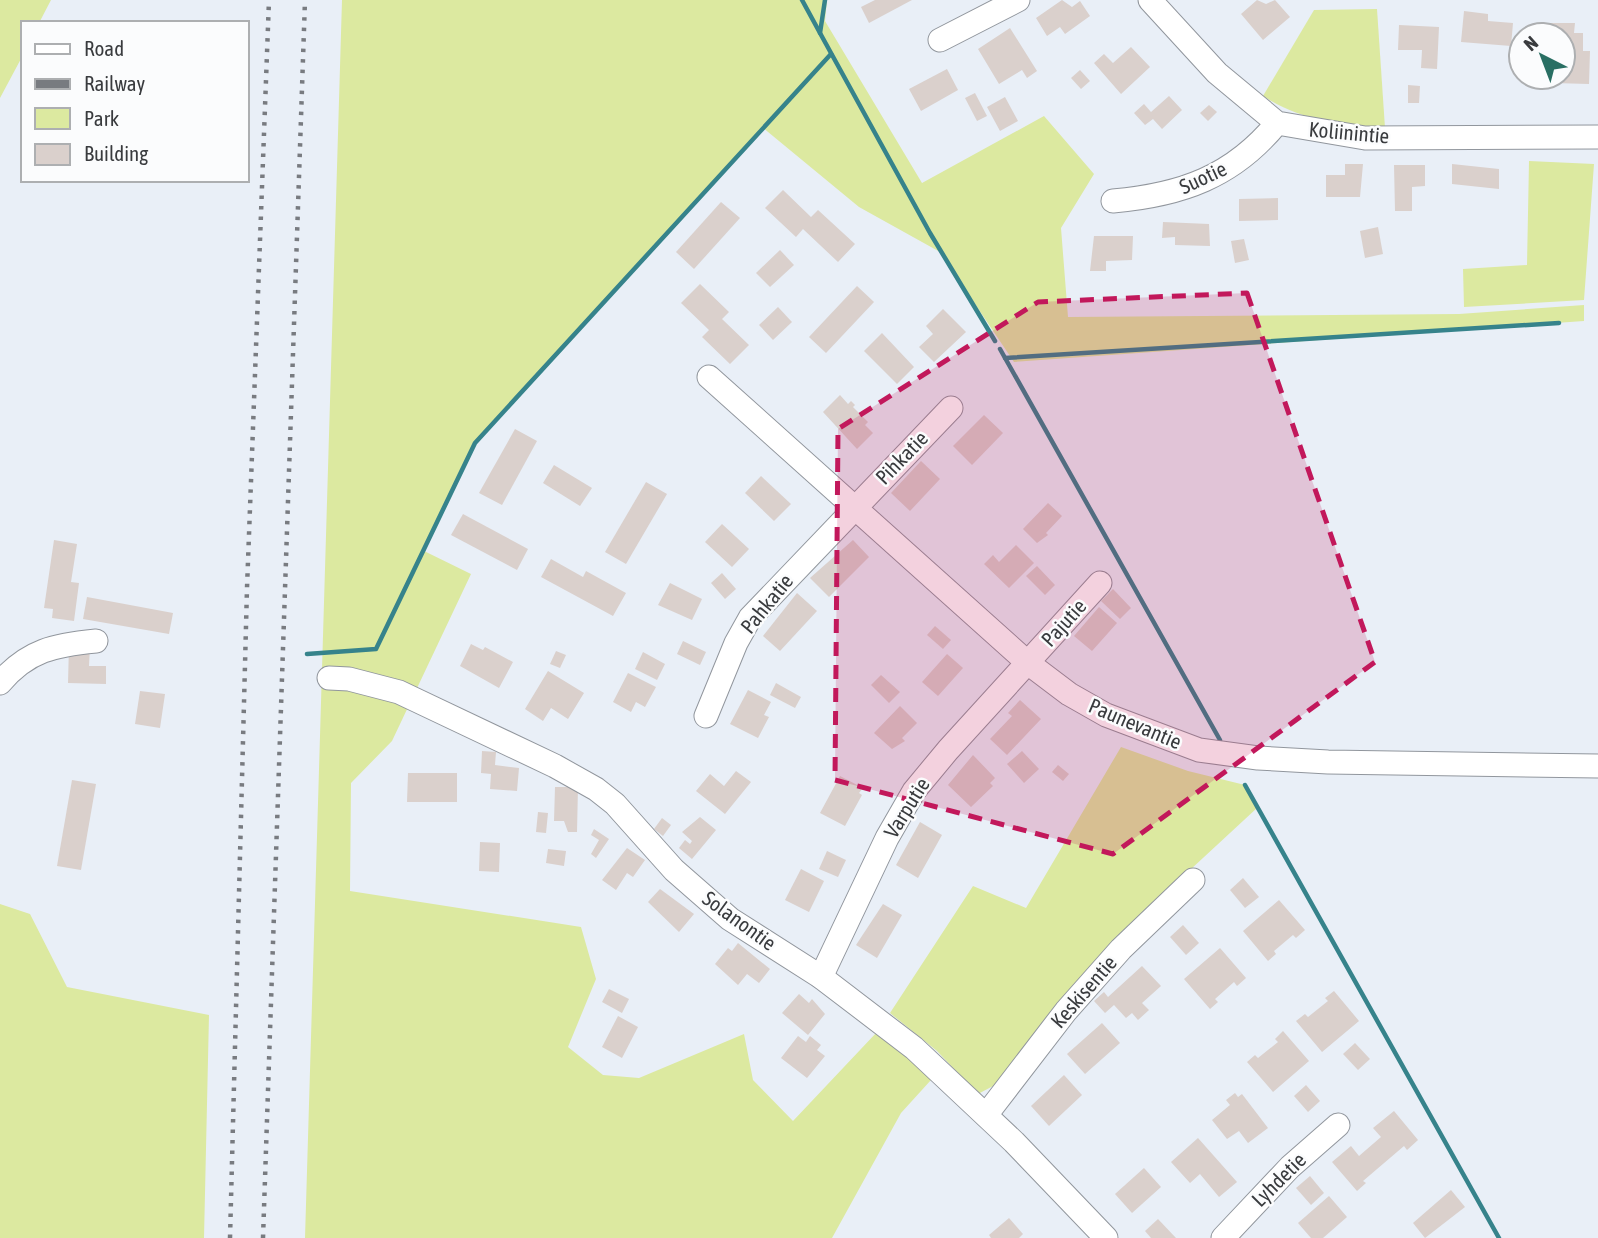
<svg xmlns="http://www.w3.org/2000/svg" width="1598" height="1238" viewBox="0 0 1598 1238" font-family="'Asap Condensed',sans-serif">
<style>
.green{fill:#dce9a0}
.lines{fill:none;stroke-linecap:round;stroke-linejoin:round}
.stream{stroke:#36838b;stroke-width:4.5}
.building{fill:#dad0cc}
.minor-casing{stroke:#91969d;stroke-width:25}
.minor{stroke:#fff;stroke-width:23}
.rail{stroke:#787b80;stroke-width:4.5;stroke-dasharray:3.5 7;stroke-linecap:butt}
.marked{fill:#c2185b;fill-opacity:0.2;stroke:#c2185b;stroke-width:5;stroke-dasharray:14 9;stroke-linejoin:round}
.labels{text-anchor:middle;stroke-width:5;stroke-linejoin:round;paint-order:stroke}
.street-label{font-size:21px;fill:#393b3e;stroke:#fbfcfd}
</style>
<rect width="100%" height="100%" fill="#e9eff7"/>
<g class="green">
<path d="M0,0H51L39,23H23V55L0,98Z"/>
<path d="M342,0H827L825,21L922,183L1044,116L1094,174L1061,228L1068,317L1459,314L1584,305V321L1014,362L940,252L859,207L762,127L475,443L422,550L471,574L392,741L351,783L350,891L581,927L596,979L568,1047L603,1075L639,1078L744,1034L753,1080L793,1121L877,1032L905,1052L931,1080L901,1113L832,1238H305Z"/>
<path d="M1377,9L1385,128C1341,126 1300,120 1263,96L1314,10Z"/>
<path d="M1529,161L1594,164L1584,300L1464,307L1463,269L1527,265Z"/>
<path d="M1121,747L1188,771L1245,785L1257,808L1123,932L995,1085L978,1094L937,1051L890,1013L973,886L1026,908Z"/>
<path d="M0,904L30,914L67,987L209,1015L204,1238H0Z"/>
</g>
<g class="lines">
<g class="stream">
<path d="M802,0L820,33"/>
<path d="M825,0L820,33L930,233L995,341"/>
<path d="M1000,349L1220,740"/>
<path d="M1005,358L1559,323"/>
<path d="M307,654L376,649L475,443L831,54"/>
<path d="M1245,785L1499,1238"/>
</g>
</g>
<g class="building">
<path d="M875,0H912L869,23L861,7Z"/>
<path d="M1062,0L1072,7L1080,1L1090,16L1065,34L1060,27L1047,36L1036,18Z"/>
<path d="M1257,0L1266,4L1275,0L1290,17L1263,40L1241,14Z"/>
<path d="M1464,11L1488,14V21L1513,23L1511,46L1461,42Z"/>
<path d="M1535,23H1575L1574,33H1583V51H1590L1589,84L1553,83V77H1563V35H1534Z"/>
<path d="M1399,25L1439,27L1437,69L1421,68L1422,50H1398Z"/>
<path d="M1010,28L1037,71L1027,78L1022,70L999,84L978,49Z"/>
<path d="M1131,47L1150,67L1121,94L1094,63L1104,54L1113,63Z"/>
<path d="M947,69L958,90L921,111L909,89Z"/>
<path d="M1080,70L1090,81L1081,89L1071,78Z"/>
<path d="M1408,85L1420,86L1419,103H1408Z"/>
<path d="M975,93L987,116L977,121L965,98Z"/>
<path d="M1169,96L1182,110L1162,129L1153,119L1145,125L1134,113L1144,104L1151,112Z"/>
<path d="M1005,97L1018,121L1000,131L987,107Z"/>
<path d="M1209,105L1217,112L1208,121L1200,113Z"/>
<path d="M1345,164H1363L1360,197H1326V175H1345Z"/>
<path d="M1452,164L1499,169V189L1452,184Z"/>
<path d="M1394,165H1425V186L1412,187V211H1395Z"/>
<path d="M783,190L811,217L818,210L855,244L838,262L803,229L796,237L765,208Z"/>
<path d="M1278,198V220L1239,221V199Z"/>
<path d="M721,202L740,218L694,269L676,252Z"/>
<path d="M1163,222L1209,224L1210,246L1175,245V237L1162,238Z"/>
<path d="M1378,227L1383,254L1365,258L1360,231Z"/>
<path d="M1094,236H1133L1132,260L1106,261V271H1090Z"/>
<path d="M1244,239L1249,260L1235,263L1231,241Z"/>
<path d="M780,250L794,265L770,287L756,273Z"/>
<path d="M700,284L729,312L722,319L749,345L730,364L702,337L709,330L681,303Z"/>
<path d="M857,286L874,302L826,353L809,337Z"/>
<path d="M778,307L792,322L773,340L759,325Z"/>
<path d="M943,309L966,332L934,362L919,347L933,334L926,326Z"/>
<path d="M882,333L914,367L897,384L864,351Z"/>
<path d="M840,395L848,404L851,401L855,405L853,407L868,422L865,425L873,433L857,449L823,412Z"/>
<path d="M984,415L1003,433L972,465L953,446Z"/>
<path d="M515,429L537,441L502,505L479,493Z"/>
<path d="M921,461L940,479L910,511L891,493Z"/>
<path d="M554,465L592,488L580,506L543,483Z"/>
<path d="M761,476L791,504L774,521L745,493Z"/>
<path d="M646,482L667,494L626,564L605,552Z"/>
<path d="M1048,503L1062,516L1046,533L1048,535L1037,543L1023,529Z"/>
<path d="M463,514L528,549L517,570L451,535Z"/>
<path d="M722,524L749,549L732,567L705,542Z"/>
<path d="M54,540L77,544L71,582L79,583L74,621L52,618L53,609L44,608Z"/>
<path d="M853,540L869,557L829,597L810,578Z"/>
<path d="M1016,545L1034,563L1009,588L984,564L993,555L999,562Z"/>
<path d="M551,559L583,577L586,571L626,593L613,616L541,577Z"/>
<path d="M1037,566L1055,585L1045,595L1026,576Z"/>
<path d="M722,573L736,589L725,599L711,583Z"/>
<path d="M670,583L702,599L692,620L658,605Z"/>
<path d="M1113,589L1131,608L1120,619L1101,601Z"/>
<path d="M797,593L817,611L780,651L763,636Z"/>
<path d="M87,597L173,613L169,634L83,619Z"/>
<path d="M1099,607L1117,623L1092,651L1074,636Z"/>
<path d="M935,626L951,640L943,649L927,635Z"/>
<path d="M683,641L706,652L700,665L677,654Z"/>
<path d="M471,644L483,650L485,647L513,662L499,688L460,666Z"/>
<path d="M69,645L90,646L89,666H106V684L68,683Z"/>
<path d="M556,651L566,655L560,668L550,664Z"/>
<path d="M643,652L665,664L657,680L635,669Z"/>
<path d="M947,654L963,668L938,696L922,682Z"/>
<path d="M548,671L584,693L568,719L551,708L543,721L525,709Z"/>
<path d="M628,673L656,687L645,707L636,702L631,712L613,702Z"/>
<path d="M881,675L900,692L889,703L871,685Z"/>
<path d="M776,683L801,697L795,708L770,695Z"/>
<path d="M748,690L771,702L764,715L769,717L758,738L730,724Z"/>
<path d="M140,691L165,694L160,728L135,724Z"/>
<path d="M1020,700L1041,719L1007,755L990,739L1012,716L1008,713Z"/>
<path d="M900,706L917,723L902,738L905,741L892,749L874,733Z"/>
<path d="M482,751L496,752L495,765L519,768L517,791L490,789L491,774L481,773Z"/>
<path d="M1022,751L1039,769L1024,783L1007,764Z"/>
<path d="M973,755L995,778L990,783L993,786L971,807L948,785Z"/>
<path d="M1058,765L1069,774L1063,781L1052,772Z"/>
<path d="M736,771L751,782L725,814L696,791L710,774L724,786Z"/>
<path d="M408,773H457V802H407Z"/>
<path d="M840,776L863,788L859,793L862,795L845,826L820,813Z"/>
<path d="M72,780L96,784L81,870L57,866Z"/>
<path d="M555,787H578L577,832H568L564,821H554Z"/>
<path d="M538,812L548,813L546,833L536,832Z"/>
<path d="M700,817L716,830L692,859L679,848L685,840L690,844L692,841L682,832Z"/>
<path d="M662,818L671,825L663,836L654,829Z"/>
<path d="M920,822L942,835L918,878L896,865Z"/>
<path d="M594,829L609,839L596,858L591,854L599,840L591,835Z"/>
<path d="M480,842L500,843L499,872L479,871Z"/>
<path d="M627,848L645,860L633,877L627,873L616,890L602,880Z"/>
<path d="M548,849L566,851L564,866L546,863Z"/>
<path d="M827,851L846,860L838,877L819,869Z"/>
<path d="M801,869L824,881L809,912L785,900Z"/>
<path d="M1243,878L1259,897L1245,908L1230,890Z"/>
<path d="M660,889L694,914L679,932L648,902Z"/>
<path d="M1279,900L1305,930L1296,938L1293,935L1274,951L1276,954L1268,961L1243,931Z"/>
<path d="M883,904L902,915L877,958L856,945Z"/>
<path d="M1183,925L1199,943L1186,955L1170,937Z"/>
<path d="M738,943L770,969L759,983L747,974L738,985L715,964L728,948L732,951Z"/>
<path d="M1220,948L1246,978L1237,986L1234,982L1215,999L1218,1002L1210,1009L1184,979Z"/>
<path d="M1142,966L1161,986L1142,1003L1149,1010L1138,1020L1132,1013L1126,1018L1114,1005L1105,1013L1094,1001L1104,992L1108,997Z"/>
<path d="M609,989L629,999L622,1013L602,1002Z"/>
<path d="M1334,991L1359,1021L1322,1052L1296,1021L1305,1014L1308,1017L1328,1001L1325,998Z"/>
<path d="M799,994L809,1003L812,999L825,1014L808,1035L782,1013Z"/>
<path d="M618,1016L638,1027L622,1058L602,1047Z"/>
<path d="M1102,1023L1120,1043L1085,1074L1067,1054Z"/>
<path d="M1283,1031L1309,1061L1273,1092L1247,1062L1255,1055L1258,1058L1278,1042L1275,1039Z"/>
<path d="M798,1036L806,1042L810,1036L821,1045L817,1050L825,1056L807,1078L781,1058Z"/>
<path d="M1355,1043L1370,1059L1358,1070L1343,1054Z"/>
<path d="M1064,1075L1082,1095L1049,1126L1031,1106Z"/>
<path d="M1306,1085L1320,1101L1308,1112L1294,1096Z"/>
<path d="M1235,1093L1238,1097L1242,1094L1268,1128L1248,1143L1239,1131L1227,1139L1212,1120L1230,1105L1226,1100Z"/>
<path d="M1394,1111L1418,1140L1407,1150L1404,1146L1363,1181L1366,1183L1357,1191L1332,1162L1351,1146L1359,1156L1381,1137L1373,1128Z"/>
<path d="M1198,1138L1237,1182L1219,1197L1200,1174L1190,1183L1171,1162Z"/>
<path d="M1144,1168L1161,1187L1132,1213L1115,1194Z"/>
<path d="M1310,1176L1324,1193L1311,1205L1296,1188Z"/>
<path d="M1451,1190L1465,1207L1425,1238L1413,1223Z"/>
<path d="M1329,1196L1347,1217L1323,1238H1311L1298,1223Z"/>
<path d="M1009,1218L1023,1234L1019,1238H991L989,1235Z"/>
<path d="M1158,1219L1176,1238H1151L1145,1231Z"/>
</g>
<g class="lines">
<g class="minor-casing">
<g id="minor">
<path d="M1150,0L1217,73L1277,123L1365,138L1598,137"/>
<path d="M940,40L1018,0"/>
<path d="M1113,201C1181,195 1233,177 1277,123"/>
<path d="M709,377L1028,663L1069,694L1106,715L1199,750L1258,758L1328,762L1598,766"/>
<path d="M329,678L349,679L399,692L555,766L596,789L615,804L674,870L730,919L821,977L914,1048L1014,1142L1106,1238"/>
<path d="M0,683C28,650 55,645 96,641"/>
<path d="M706,716L736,643L750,618L951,408"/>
<path d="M821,977L887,838L914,791L948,750L1100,583"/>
<path d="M986,1115L1066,1011L1121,949L1193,880"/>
<path d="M1223,1238L1290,1167L1338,1125"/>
</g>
</g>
<use href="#minor" class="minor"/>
<g class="rail">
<path d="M230,1238L247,588L269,0"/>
<path d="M263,1238L305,0"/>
</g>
</g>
<path class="marked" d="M1247,293L1375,662L1113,854L835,780L838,429L1038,302Z"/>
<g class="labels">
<g class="street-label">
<text transform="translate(1349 133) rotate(5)" y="7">Koliinintie</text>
<text transform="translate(1203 178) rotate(-25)" y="7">Suotie</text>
<text transform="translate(902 458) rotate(-46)" y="7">Pihkatie</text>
<text transform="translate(767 604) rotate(-51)" y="7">Pahkatie</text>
<text transform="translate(1064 623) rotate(-48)" y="7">Pajutie</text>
<text transform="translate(1135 724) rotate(23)" y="7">Paunevantie</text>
<text transform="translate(907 808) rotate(-58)" y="7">Varputie</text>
<text transform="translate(739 921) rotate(36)" y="7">Solanontie</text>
<text transform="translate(1084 992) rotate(-49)" y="7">Keskisentie</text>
<text transform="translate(1279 1180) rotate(-45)" y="7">Lyhdetie</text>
</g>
</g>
<rect x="21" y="21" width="228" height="161" fill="#fbfcfd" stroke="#adafb1" stroke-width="2"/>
<rect x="35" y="44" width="35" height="10" fill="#ffffff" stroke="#adafb1" stroke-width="2"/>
<text x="84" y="56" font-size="21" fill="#393b3e">Road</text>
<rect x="35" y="79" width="35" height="10" fill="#787b80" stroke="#adafb1" stroke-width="2"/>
<text x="84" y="91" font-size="21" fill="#393b3e">Railway</text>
<rect x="35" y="108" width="35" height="21" fill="#dce9a0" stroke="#adafb1" stroke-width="2"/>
<text x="84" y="126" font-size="21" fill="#393b3e">Park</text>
<rect x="35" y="144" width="35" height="21" fill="#dad0cc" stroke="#adafb1" stroke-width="2"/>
<text x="84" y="161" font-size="21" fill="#393b3e">Building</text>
<g transform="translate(1542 56) rotate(318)"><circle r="33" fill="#fbfcfd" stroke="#adafb1" stroke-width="2"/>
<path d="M0-5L12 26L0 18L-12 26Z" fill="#296f63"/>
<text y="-10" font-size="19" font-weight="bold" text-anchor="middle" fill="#393b3e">N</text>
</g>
</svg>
